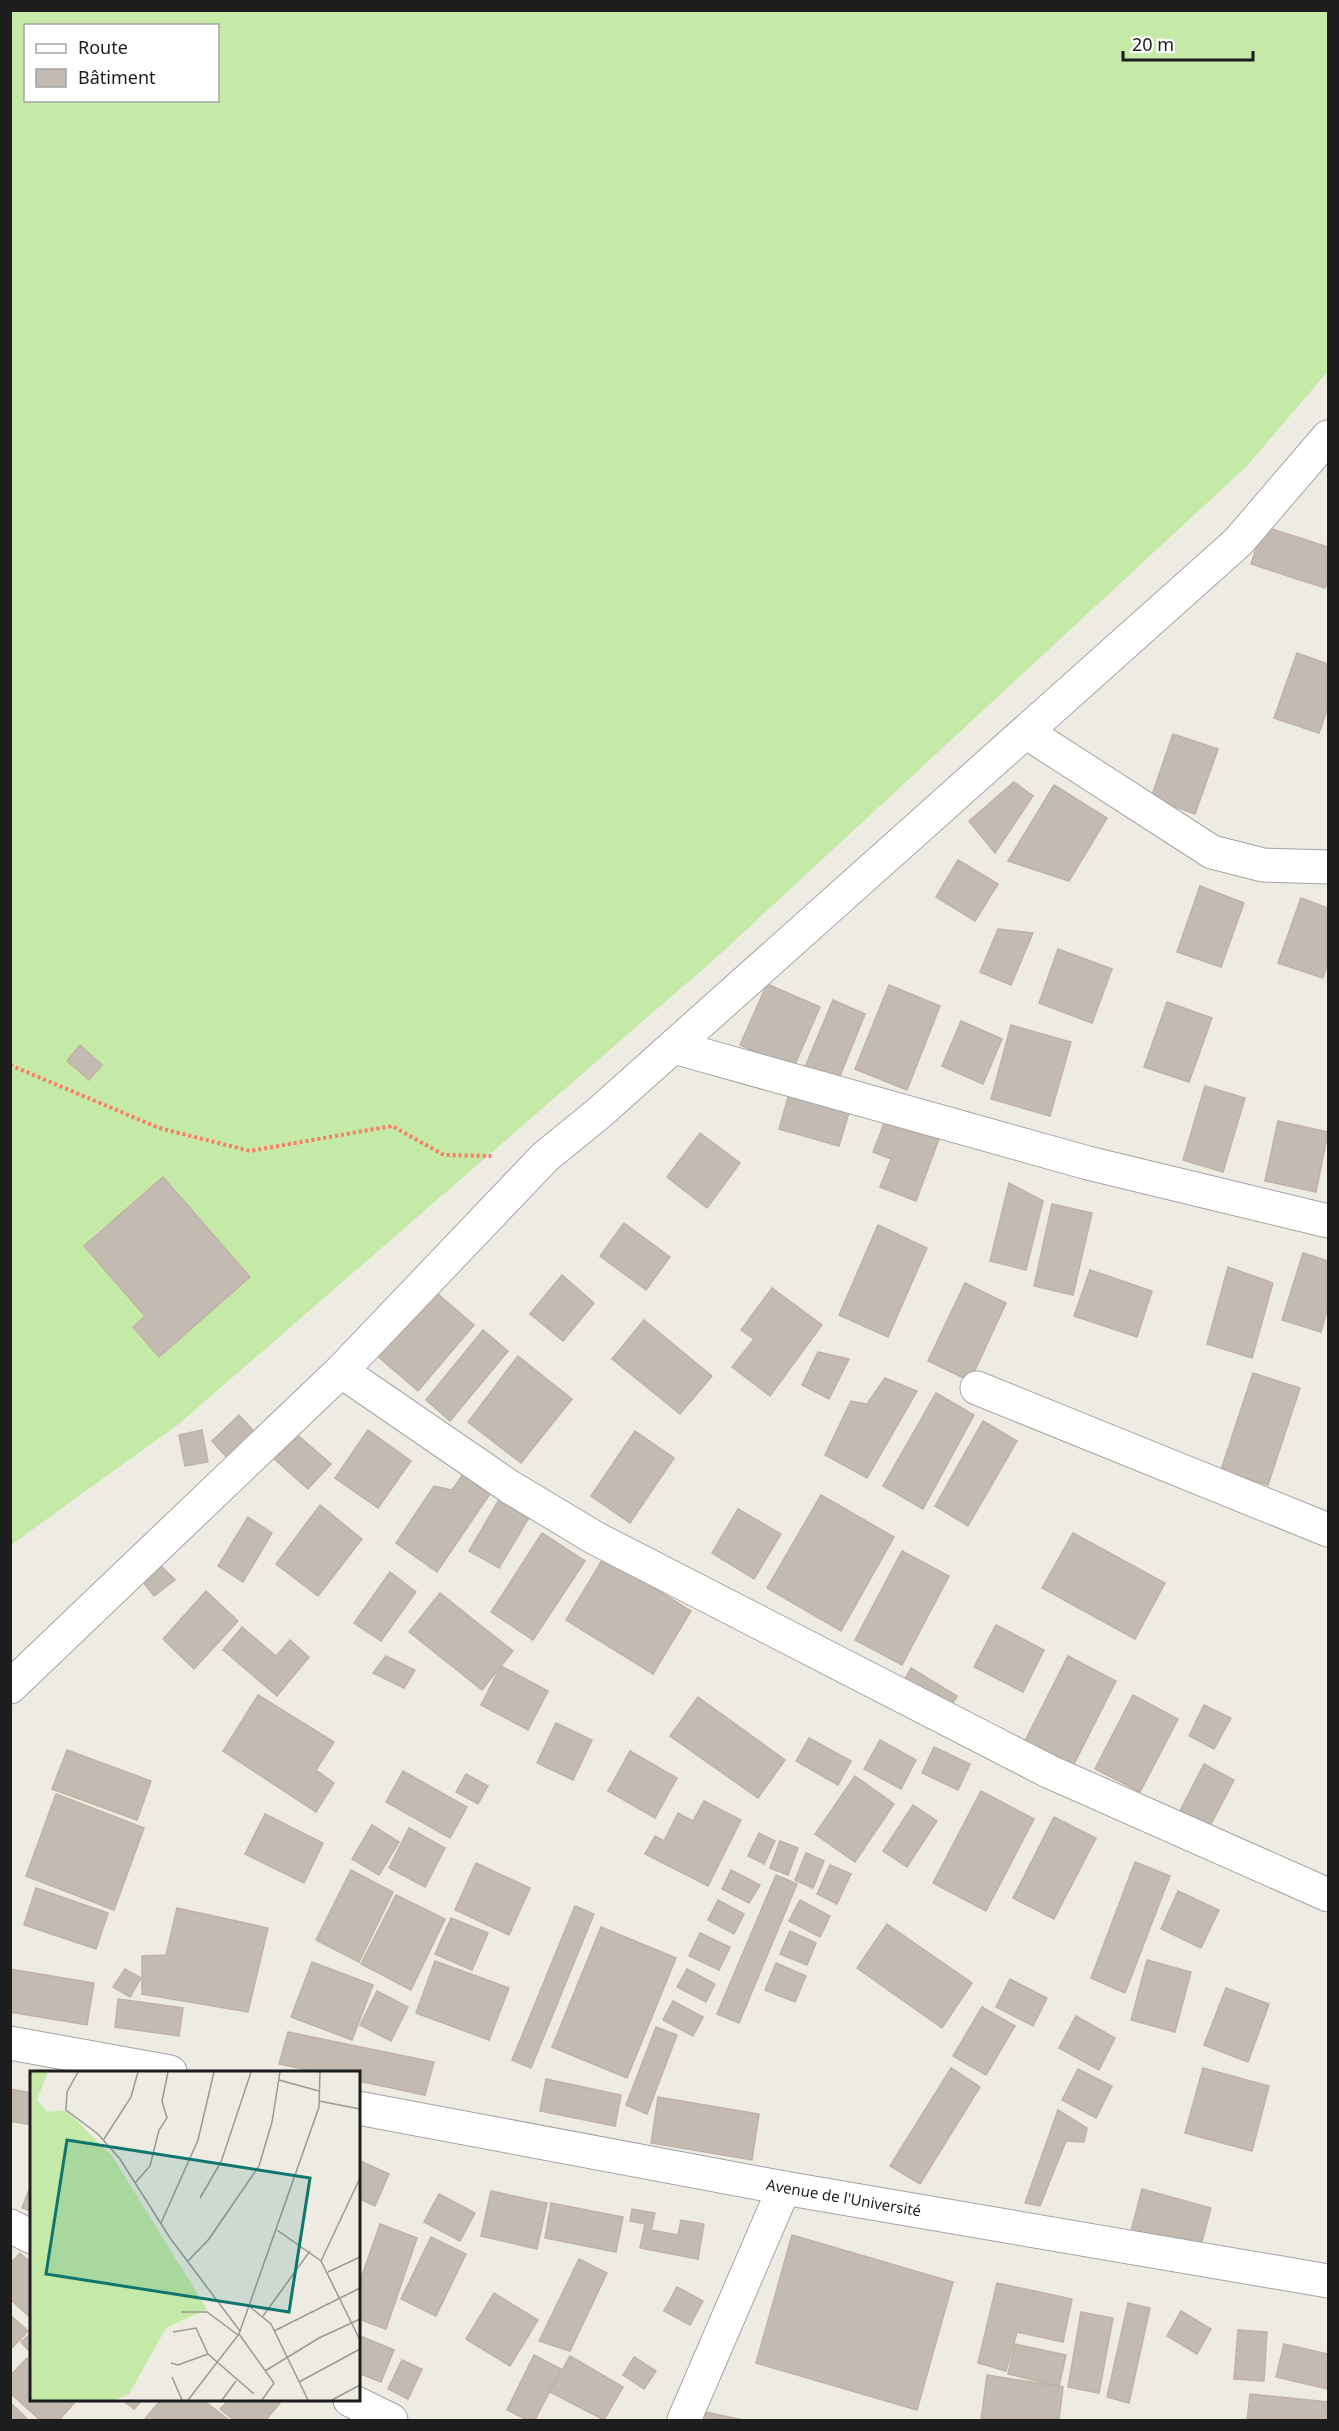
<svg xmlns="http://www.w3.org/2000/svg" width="1339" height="2431" viewBox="0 0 1339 2431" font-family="'Noto Sans',sans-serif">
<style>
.grass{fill:#c5e9a7;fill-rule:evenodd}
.building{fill:#c3bab2;stroke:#c0b2a5;stroke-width:1.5}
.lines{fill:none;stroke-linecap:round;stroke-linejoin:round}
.minor-casing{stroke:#a4a4a4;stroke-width:35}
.path{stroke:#fb7d67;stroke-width:4;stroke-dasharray:3 3;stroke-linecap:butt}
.minor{stroke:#fff;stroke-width:33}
.labels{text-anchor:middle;stroke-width:5;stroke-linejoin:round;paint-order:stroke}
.street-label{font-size:15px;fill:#1d1d1d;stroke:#fff}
.inset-road{fill:none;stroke:#9a9994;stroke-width:1.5}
.view{fill:#0f766e;fill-opacity:0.15;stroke:#0f766e;stroke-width:3}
.inset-edge{fill:none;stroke:#1d1d1d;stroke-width:3}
</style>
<rect width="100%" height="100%" fill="#eeebe3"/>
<path class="grass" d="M11,11H1328V371L1248,465L718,956L180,1423L11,1545ZM26,26H218V100H26Z"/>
<g class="building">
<path d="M1263,526L1328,547V579L1325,588L1251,564Z"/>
<path d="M1297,653L1328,664V707L1319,733L1274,718Z"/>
<path d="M1173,734L1218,749L1195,814L1151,798Z"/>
<path d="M1014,782L1033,796L995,853L969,821Z"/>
<path d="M1054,785L1107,818L1069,881L1008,861Z"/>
<path d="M958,860L998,884L975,921L936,897Z"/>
<path d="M1200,886L1244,903L1221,967L1177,952Z"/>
<path d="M1301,898L1328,908V962L1323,978L1278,963Z"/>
<path d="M998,929L1033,933L1011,985L980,972Z"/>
<path d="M1058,949L1112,969L1092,1023L1039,1003Z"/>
<path d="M767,984L820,1007L793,1069L740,1045Z"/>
<path d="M889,985L940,1006L907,1090L855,1069Z"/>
<path d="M833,1000L865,1014L836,1086L803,1072Z"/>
<path d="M1167,1002L1212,1018L1189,1082L1144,1067Z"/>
<path d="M961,1021L1002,1039L983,1084L942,1066Z"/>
<path d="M1011,1025L1071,1042L1050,1116L991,1099Z"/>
<path d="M80,1045L102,1065L89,1080L67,1061Z"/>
<path d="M1205,1086L1245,1098L1223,1172L1183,1160Z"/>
<path d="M790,1091L850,1109L839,1146L779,1129Z"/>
<path d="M886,1118L939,1139L916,1201L880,1187L891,1159L873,1152Z"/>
<path d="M1278,1121L1328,1132L1316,1192L1265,1181Z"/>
<path d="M700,1133L740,1163L707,1208L667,1177Z"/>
<path d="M163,1177L250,1277L159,1357L133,1327L145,1316L84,1246Z"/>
<path d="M1009,1183L1043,1201L1026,1270L990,1261Z"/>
<path d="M1052,1204L1092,1213L1073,1295L1034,1286Z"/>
<path d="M624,1223L670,1257L646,1290L600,1256Z"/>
<path d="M878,1225L927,1248L888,1337L839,1315Z"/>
<path d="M1303,1253L1328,1261V1307L1321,1332L1282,1320Z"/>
<path d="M1228,1267L1273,1283L1252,1358L1207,1344Z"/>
<path d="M1090,1270L1152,1291L1137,1337L1074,1316Z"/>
<path d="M562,1275L594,1303L563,1341L530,1314Z"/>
<path d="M965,1283L1006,1303L970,1381L928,1361Z"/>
<path d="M772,1288L822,1325L770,1396L732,1367L754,1339L741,1330Z"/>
<path d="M432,1289L474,1325L418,1391L375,1354Z"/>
<path d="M644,1320L712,1376L680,1414L612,1359Z"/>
<path d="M483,1330L508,1351L450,1421L426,1400Z"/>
<path d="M818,1352L849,1359L829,1399L802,1385Z"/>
<path d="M518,1356L572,1399L521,1463L468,1422Z"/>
<path d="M1253,1373L1300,1388L1268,1485L1221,1470Z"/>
<path d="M885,1378L917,1391L867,1478L825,1455L851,1401L867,1404Z"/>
<path d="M936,1393L974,1415L923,1509L883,1486Z"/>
<path d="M239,1415L259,1437L232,1463L212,1441Z"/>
<path d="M983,1421L1017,1441L968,1526L935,1506Z"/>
<path d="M202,1430L208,1462L185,1466L179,1435Z"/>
<path d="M368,1430L411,1461L378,1508L335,1478Z"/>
<path d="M635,1431L674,1458L630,1523L591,1496Z"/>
<path d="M294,1432L331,1464L308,1489L272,1457Z"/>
<path d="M466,1470L494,1488L437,1572L396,1543L434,1486L452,1490Z"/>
<path d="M504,1491L534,1509L499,1568L469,1551Z"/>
<path d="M821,1495L894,1537L841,1631L767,1588Z"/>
<path d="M320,1505L362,1539L318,1596L276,1564Z"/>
<path d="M738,1509L781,1534L754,1579L712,1553Z"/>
<path d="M248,1517L272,1533L243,1582L218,1566Z"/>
<path d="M542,1533L585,1561L533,1640L491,1612Z"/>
<path d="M1073,1533L1165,1583L1135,1639L1042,1588Z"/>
<path d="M902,1551L949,1576L902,1665L855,1640Z"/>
<path d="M604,1557L691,1611L653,1674L566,1620Z"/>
<path d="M159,1564L175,1580L154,1596L140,1578Z"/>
<path d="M390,1572L416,1592L381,1641L354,1623Z"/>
<path d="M206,1591L238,1621L194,1669L163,1639Z"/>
<path d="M440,1593L513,1651L482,1690L409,1632Z"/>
<path d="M996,1625L1044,1650L1023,1692L974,1667Z"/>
<path d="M242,1627L276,1656L290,1640L309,1657L277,1696L223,1650Z"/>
<path d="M386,1656L415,1670L404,1688L373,1673Z"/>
<path d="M1068,1656L1116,1681L1072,1768L1024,1743Z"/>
<path d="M501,1666L548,1691L528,1730L481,1705Z"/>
<path d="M911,1668L957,1696L946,1715L900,1687Z"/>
<path d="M258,1695L334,1742L316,1770L334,1783L316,1812L223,1751Z"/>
<path d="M1133,1695L1178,1719L1140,1792L1095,1769Z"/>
<path d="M698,1697L785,1760L758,1798L670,1736Z"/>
<path d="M1204,1705L1231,1718L1214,1749L1189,1736Z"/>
<path d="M556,1723L592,1740L573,1780L537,1763Z"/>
<path d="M809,1738L851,1761L838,1785L796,1761Z"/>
<path d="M880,1740L916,1760L901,1789L864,1769Z"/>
<path d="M934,1747L970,1764L958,1790L922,1773Z"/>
<path d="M67,1750L151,1781L137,1820L52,1789Z"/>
<path d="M630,1751L677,1778L655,1818L608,1791Z"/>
<path d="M1204,1764L1234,1780L1210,1826L1180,1811Z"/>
<path d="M403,1771L467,1807L450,1838L386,1802Z"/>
<path d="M466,1774L488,1786L478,1804L456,1792Z"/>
<path d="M855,1776L894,1804L855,1862L815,1834Z"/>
<path d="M981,1791L1034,1819L986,1911L933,1883Z"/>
<path d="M56,1794L144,1828L114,1910L26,1876Z"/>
<path d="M704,1801L741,1820L708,1886L645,1854L655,1836L664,1841L678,1813L693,1821Z"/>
<path d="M913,1805L937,1821L907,1867L883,1851Z"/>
<path d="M265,1814L323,1843L304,1883L245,1854Z"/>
<path d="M1054,1817L1096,1838L1054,1919L1013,1898Z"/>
<path d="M372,1825L399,1842L379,1875L352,1859Z"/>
<path d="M409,1828L445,1848L425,1887L389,1868Z"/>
<path d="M759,1833L775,1841L764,1864L748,1856Z"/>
<path d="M780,1841L798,1848L788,1875L770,1868Z"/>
<path d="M806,1853L824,1861L813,1888L795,1880Z"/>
<path d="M1135,1862L1170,1876L1125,1993L1091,1978Z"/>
<path d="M476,1863L530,1888L509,1935L455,1910Z"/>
<path d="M830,1865L851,1874L837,1904L817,1894Z"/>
<path d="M351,1870L393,1892L359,1962L316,1940Z"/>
<path d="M731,1870L760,1885L749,1903L722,1889Z"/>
<path d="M776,1875L797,1884L739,2023L717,2014Z"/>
<path d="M36,1888L108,1913L96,1949L24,1925Z"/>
<path d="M1178,1891L1219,1910L1201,1948L1161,1929Z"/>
<path d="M396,1895L445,1919L411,1990L361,1964Z"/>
<path d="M718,1900L744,1914L734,1934L708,1920Z"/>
<path d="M800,1900L830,1916L820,1937L789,1921Z"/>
<path d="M575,1906L594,1914L531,2068L512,2060Z"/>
<path d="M177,1908L268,1928L248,2012L142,1994V1956L166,1955Z"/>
<path d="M451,1918L488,1933L472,1970L435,1954Z"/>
<path d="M887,1924L972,1983L942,2028L857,1968Z"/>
<path d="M601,1927L676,1958L627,2078L552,2047Z"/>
<path d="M790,1931L816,1943L807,1965L780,1954Z"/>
<path d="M700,1933L730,1947L719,1970L689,1956Z"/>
<path d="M1147,1960L1191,1972L1175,2032L1131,2020Z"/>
<path d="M435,1961L509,1988L489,2040L416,2013Z"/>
<path d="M312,1962L373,1985L352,2040L291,2017Z"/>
<path d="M776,1963L806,1976L795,2002L765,1990Z"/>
<path d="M10,1969L94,1983L87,2025L10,2012Z"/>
<path d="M125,1969L141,1978L130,1997L113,1987Z"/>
<path d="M687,1969L715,1984L706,2002L677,1987Z"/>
<path d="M1010,1979L1047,1998L1033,2026L996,2007Z"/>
<path d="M1226,1988L1269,2004L1248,2062L1204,2045Z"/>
<path d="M377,1991L408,2007L391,2041L360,2025Z"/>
<path d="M118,1999L183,2008L179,2036L115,2027Z"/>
<path d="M673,2001L703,2017L693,2036L663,2020Z"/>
<path d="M982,2007L1015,2026L986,2075L953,2056Z"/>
<path d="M1076,2016L1115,2038L1099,2070L1059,2048Z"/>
<path d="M656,2027L677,2035L647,2114L626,2105Z"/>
<path d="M288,2032L434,2062L425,2095L358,2081V2072H318L279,2064Z"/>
<path d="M951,2068L980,2087L920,2184L890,2166Z"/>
<path d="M1203,2068L1269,2086L1252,2151L1185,2133Z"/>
<path d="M1078,2069L1112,2086L1096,2118L1062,2100Z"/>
<path d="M546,2079L621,2095L615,2126L540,2111Z"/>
<path d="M10,2089L32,2093V2125L10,2121Z"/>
<path d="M658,2097L759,2114L752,2160L651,2143Z"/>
<path d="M1058,2110L1087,2128L1084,2142L1066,2141L1040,2206L1025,2203Z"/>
<path d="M358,2160L389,2174L375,2206L358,2198Z"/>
<path d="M32,2182V2211L22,2208Z"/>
<path d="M1142,2189L1211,2208L1200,2249L1131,2231Z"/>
<path d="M491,2191L547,2203L537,2249L481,2236Z"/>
<path d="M439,2194L475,2213L460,2241L424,2222Z"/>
<path d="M551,2203L623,2217L616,2252L545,2238Z"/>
<path d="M632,2209L655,2213L651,2230L678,2235L681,2220L704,2224L698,2259L640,2248L645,2224L630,2221Z"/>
<path d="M380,2224L417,2238L386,2329L358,2319V2287Z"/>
<path d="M792,2235L953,2282L917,2410L756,2363Z"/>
<path d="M431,2237L466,2254L436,2316L401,2299Z"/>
<path d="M20,2253L32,2264L31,2318L10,2299V2264Z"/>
<path d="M579,2259L607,2273L570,2351L539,2341Z"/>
<path d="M997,2283L1072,2299L1063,2342L1017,2332L1006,2371L978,2363Z"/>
<path d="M677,2287L703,2301L690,2325L664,2311Z"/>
<path d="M494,2293L538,2320L510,2366L466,2339Z"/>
<path d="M1128,2303L1150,2308L1129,2403L1107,2397Z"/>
<path d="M1181,2311L1211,2329L1197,2354L1167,2336Z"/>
<path d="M1081,2312L1113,2318L1099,2393L1068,2387Z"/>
<path d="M10,2315L28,2331L10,2350Z"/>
<path d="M1238,2330L1267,2332L1264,2381L1234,2379Z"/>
<path d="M32,2332V2354L21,2342Z"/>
<path d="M358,2335L394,2350L381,2382L358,2373Z"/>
<path d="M1015,2344L1066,2355L1059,2386L1008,2374Z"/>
<path d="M1284,2344L1328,2354V2389L1276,2377Z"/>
<path d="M534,2355L561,2369L535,2420H527L507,2410Z"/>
<path d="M570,2356L623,2387L604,2420L550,2392Z"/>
<path d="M634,2357L656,2371L644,2389L623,2375Z"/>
<path d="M27,2358L32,2362V2400H72L75,2402L59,2420H40L10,2393V2376Z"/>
<path d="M402,2360L422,2369L408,2399L388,2389Z"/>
<path d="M987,2375L1063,2387L1059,2420H981Z"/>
<path d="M1250,2394L1328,2402V2420H1247Z"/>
<path d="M122,2400H142L134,2409Z"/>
<path d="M161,2400H203L229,2420H144Z"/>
<path d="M229,2400H276L280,2403L266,2420H234L220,2409Z"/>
<path d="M10,2402L28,2420H10Z"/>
<path d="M692,2409L743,2420H690Z"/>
</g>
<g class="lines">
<g class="minor-casing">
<g id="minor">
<path d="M1026,732L1212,852L1263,865L1328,867"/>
<path d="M674,1047L1088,1163L1328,1221"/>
<path d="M341,1371L510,1487L595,1538L1048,1771L1328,1895"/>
<path d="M977,1388L1328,1530"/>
<path d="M10,1687L341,1371L545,1157L599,1113L1238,542L1328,437"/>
<path d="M10,2043L170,2072"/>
<path id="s1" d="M358,2108L784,2188L1328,2281"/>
<path d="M10,2226L32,2237"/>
<path d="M350,2400L391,2420"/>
<path d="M684,2420L784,2188"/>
</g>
</g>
<path class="path" d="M10,1065L159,1128L250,1151L392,1126L444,1155L491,1156"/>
<use href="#minor" class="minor"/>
</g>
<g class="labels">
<g class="street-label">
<text dy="5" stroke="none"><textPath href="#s1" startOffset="494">Avenue de l'Université</textPath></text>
</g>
</g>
<g transform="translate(30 2071)">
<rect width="330" height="330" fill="#eeebe3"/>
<path d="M0,1H18L7,29L17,41L36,39L82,85L177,238L136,257L99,323L85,329H0Z" fill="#c5e9a7"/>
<path class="inset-road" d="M48,1L37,21L36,39L68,63L90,88L140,167L210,260M249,9L289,20M289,30L330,38M74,68L101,26L108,1M105,112L120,95L129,59L137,47L132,30L138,1M170,127L191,91L221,1M131,152L168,69L184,1M247,159L291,190L330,269M158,190L179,168L229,95L242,51L250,1M291,190L330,107M298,201L330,186M220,236L241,253L278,329M151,241H177L208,264M233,245L280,180M244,260L330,217M143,261L166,257L178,283L224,323M209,263L244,312L232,329M141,292L148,294L178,283M235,300L289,267L330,248M142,306L152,329M269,311L330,278M158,329L209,263L289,36L290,1M192,329L206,310M302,329L330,314"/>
<path class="view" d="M37,69L280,107L259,241L16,203Z"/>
<rect width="330" height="330" class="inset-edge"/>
</g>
<rect width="1339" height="2431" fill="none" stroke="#1d1d1d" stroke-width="24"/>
<rect x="24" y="24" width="195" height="78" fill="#ffffff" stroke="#a5a5a5" stroke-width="1.5"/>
<rect x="36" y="44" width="30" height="9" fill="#ffffff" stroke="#a5a5a5" stroke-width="1.5"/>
<text x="78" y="54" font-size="18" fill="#1d1d1d">Route</text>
<rect x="36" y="69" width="30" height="18" fill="#c3bab2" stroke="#a5a5a5" stroke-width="1.5"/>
<text x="78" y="84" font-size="18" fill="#1d1d1d">Bâtiment</text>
<path d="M1123 51v9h130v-9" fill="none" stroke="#1d1d1d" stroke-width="3"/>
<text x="1132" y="51" font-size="18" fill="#1d1d1d" stroke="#ffffff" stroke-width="4.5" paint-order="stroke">20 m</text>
</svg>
